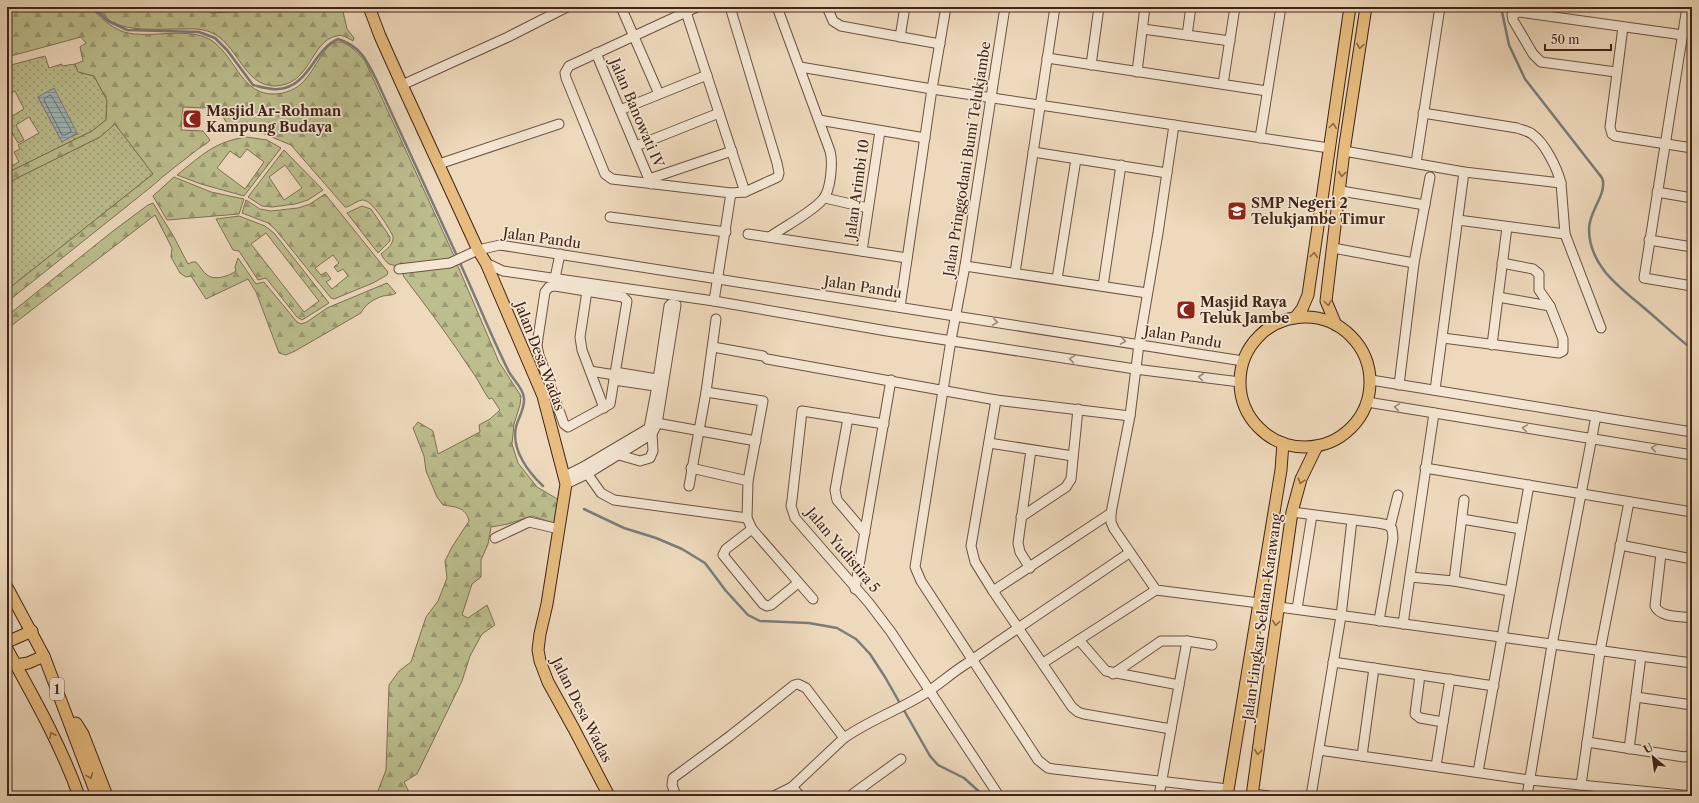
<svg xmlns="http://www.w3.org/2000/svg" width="1699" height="803" viewBox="0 0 1699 803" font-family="'Libre Caslon Text',serif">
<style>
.grass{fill:url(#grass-dots);stroke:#7e7153;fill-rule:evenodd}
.forest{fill:url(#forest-firs);stroke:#7e7153;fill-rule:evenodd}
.water{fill:url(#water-rules);stroke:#797c7a}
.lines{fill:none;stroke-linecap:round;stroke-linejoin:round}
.shore{stroke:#706e6a;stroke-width:1}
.stream{stroke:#797c7a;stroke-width:2.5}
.minor-casing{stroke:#6c5141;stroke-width:11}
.major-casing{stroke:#412418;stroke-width:13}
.minor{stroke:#f4e6d3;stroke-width:9}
.major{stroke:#e7bc7e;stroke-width:11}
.oneway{stroke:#8c6846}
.oneway2{stroke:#9a8576}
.labels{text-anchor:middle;stroke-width:3.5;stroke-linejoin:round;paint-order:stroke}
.shield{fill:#f4e6d3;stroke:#775e50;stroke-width:1}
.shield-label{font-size:13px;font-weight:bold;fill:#412418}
.poi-label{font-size:14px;font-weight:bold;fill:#412418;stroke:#f4e6d3;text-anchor:start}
.street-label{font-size:14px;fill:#412418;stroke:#f4e6d3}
</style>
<defs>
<pattern id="grass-dots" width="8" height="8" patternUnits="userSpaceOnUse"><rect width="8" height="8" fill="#bcbe8e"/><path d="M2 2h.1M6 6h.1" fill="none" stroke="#9a9a73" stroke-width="1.8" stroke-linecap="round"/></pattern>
<pattern id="forest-firs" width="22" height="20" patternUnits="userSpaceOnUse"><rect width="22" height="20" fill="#bcbe8e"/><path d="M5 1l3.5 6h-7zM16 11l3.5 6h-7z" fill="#9a9a73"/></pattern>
<pattern id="water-rules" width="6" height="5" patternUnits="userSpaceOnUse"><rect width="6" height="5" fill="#9eb7bb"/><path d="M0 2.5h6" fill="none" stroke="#829597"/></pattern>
</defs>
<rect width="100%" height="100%" fill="#eed9bc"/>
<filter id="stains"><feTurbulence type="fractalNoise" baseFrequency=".005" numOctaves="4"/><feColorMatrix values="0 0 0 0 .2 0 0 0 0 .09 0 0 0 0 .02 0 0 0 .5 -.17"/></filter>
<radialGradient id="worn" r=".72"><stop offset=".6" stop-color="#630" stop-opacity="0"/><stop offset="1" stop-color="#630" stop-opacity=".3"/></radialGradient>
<g class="grass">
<path d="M45,56L49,68L62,64V66L75,64L78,72L94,76L107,100L106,120L92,131L7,173V168L19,162L14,152L20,149L18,145L39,133L29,117L16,125L24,140L18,143L7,124V108L12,116L24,109L15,91L7,95V66ZM38,97L77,133V134L62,141Z"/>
<path d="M115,123L153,174L7,290V183L100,137Z"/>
</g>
<g class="forest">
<path d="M8,7H90C100,17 110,27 124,32C151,40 192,24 215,43C236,60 243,95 274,94C285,94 297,89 304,81C326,56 329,19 365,61L455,258C443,261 400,269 389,264C386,262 383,258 381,254C387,249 394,244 393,236C388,227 372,199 362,200C357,201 352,205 347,207H345L291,145L262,133L246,131L232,133C228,123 220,111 210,105L204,108L183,107L181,130L203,131L210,140C207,144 202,146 198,149C182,162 166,173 151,187L7,302V290L153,174L115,124L100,137L7,183V173L92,131L106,120L107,100L94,76L78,72L75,64L83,61L80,47L86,43L81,37L7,57Z"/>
<path d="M95,7H206L211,13L251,11L266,7H342L347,29L354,38L353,41C348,38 342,34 336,36C310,42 311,85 275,86C243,86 238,43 210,32C200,28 191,29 180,29C160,29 125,32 109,20C104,16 100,11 95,7Z"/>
<path d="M246,137L267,140L281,148L244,196L201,184L177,175C202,155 214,142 246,137ZM247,149L264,162L245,189L217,168L230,151L240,158Z"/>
<path d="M284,150L323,190L308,200L295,204L272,207L262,206L248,197ZM285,165L302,188L284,200L269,177Z"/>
<path d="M174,177L211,192L244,199L239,214L167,220L153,196Z"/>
<path d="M325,194L388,272L387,275L373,283L334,299L331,298L275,229L268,223L242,213L246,200L260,209L271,211L298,208L310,204ZM333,255L339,263L334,267L338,272L343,269L348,276L332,289L326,282L331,279L326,272L321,275L315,268Z"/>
<path d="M153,203L174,237L188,264L192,262H196C200,266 203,272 207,275C215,281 229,276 236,271L235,267L238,258L256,284L264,282L297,322L301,324L307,322L327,308L387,283L396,293C391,296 388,295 383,296C374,299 365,304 361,313L295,351L286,355L279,353L256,292L248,279L206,299L191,276L186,277L180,273L171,257L172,248L155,215L7,329V316L113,231L148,205Z"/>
<path d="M362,206L371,209L390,237V241L378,253L347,213Z"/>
<path d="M239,216L265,226L274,233L329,303L302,320L297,317L266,278L258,280L239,251L233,250L216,219ZM266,233L319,301L304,312L251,244Z"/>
<path d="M457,264L499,362L521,396L520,405L514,424L512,444L518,463L537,487L559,500L554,523L532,516L508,524L491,527L488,544L481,560V577L472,584L462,615L468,618L487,605L495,625L482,634L470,656L462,681L417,774L404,782L411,796H376L386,770L389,685L399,671L411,662L426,617L438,601L447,578L445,561L452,547L469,521C466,507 455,507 443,505L437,497L426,471L424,456L413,428L418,422L433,431L438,454L480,432L479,425L490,419L500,410L492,398L489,399C482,389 478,379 471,370C450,338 427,307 404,277L402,272Z"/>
</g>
<path class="water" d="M54,88L77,133L62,142L38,97Z"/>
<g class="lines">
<path class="shore" d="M51,95L71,130V132L65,135H62L44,100L45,98Z"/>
<g class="stream">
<path d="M92,7L108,21L127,30L199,32L215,38L227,50L253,85C261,87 270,90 278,89C309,87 313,50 338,39C360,46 366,59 376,79L457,256"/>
<path d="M1501,7L1509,45L1525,79L1599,174C1601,176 1603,179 1603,182C1605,196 1589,212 1589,229C1589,265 1618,286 1643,307C1660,321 1675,336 1692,349"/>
<path d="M459,261C476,297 490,334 508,370C512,379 523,387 524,398C525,409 518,418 516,427C511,449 528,472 543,486"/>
<path d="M584,509L624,528L656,538L682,549L705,563L726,591L748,615L760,621L809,623L837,628L856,639L870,654L885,677L930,756L938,765L964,778L984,796"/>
</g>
<g class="minor-casing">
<g id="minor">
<path d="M621,7L659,94"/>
<path d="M697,7L569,66L565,73L566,78L605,174L612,179L731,193L745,192L778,177L779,173L777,163L730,7"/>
<path d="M827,7L833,21L841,26L940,44"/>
<path d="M1005,7L965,266L951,340L915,567L921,581L1038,760L1048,768L1054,769L1228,789"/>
<path d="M1687,7L1644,278L1692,286"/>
<path d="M686,12L745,192"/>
<path d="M1623,27L1610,127L1612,134L1615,136L1692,148"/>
<path d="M1143,29L1230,41"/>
<path d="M1187,35L1191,7"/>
<path d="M900,37L905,7"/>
<path d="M596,53L651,184"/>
<path d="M1047,58L1267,91"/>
<path d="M1091,65L1099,7"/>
<path d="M800,67L932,89L1329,148"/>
<path d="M1137,72L1145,7"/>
<path d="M1616,72L1541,62L1533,54L1513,20L1512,15L1519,12L1683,35"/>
<path d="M1223,84L1235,7"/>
<path d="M402,85L508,37L567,7"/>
<path d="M620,110L707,75"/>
<path d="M1423,113L1517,128C1522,130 1528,131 1532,134C1545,143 1557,168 1561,183"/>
<path d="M819,120L925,138"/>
<path d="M1174,125L1158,233L1139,344L1130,416L1111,513V522L1114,529L1156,590L1259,603"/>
<path d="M1260,138L1281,7"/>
<path d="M636,146L719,113"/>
<path d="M1344,151L1464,172L1561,183L1565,234L1601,328"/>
<path d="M1033,152L1167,173"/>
<path d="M1416,163L1440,7"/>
<path d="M439,164L559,124"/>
<path d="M649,179L732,151"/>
<path d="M1341,191L1425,205"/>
<path d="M1657,192L1692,198"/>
<path d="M825,198L868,208"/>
<path d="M610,217L726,232"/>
<path d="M1458,220L1565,234"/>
<path d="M748,234L907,258"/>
<path d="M771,236C784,227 814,211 823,199C831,190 833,162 830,151L777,7"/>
<path d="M1649,240L1692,247"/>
<path d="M1333,248L1414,263"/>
<path d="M862,251L880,131"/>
<path d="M486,263L503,271L714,301L887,331L1135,369L1240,382"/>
<path d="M965,266L1147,293"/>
<path d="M399,269L450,263L478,250L500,245L1243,361"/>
<path d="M1015,273L1055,7"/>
<path d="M555,278L560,254"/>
<path d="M1057,279L1076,159"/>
<path d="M555,286L623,297L627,301L610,404L568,427L564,424L539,355L537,346L538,338L545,292L549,287Z"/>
<path d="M1103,286L1121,165"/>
<path d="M587,291L580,337L582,350L604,408"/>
<path d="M1498,297L1550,306"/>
<path d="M714,301L731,193"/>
<path d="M900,307L932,89L946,7"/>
<path d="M1443,338L1559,353L1563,351V339L1550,306L1539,290V274L1533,269L1502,263"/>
<path d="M1492,345L1507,227"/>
<path d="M713,347L763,356"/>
<path d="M767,359L996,400L1130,416"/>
<path d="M590,371L615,375"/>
<path d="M615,372L663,380"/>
<path d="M614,380L662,387"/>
<path d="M1371,380L1692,432"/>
<path d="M1399,385L1414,263L1430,177"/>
<path d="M1435,390L1464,172"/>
<path d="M706,392L763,401L748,481L747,518L752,529L813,599"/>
<path d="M996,400L971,546L975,562L993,591L1072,707L1078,712L1084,714L1171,729"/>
<path d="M1367,402L1692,455"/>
<path d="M848,418L835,490L837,500L865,533"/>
<path d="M651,422L756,441"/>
<path d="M884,424L802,411L792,500L791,506L795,518L869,603L891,632L999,796"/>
<path d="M989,443L1073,456"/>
<path d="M619,452V455L640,461L650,458L653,451L652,434L650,432"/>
<path d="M691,468L748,481"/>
<path d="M1425,468L1692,512"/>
<path d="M584,469L601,493L614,500L747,518"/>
<path d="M565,476L583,467L649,428L657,386L669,306L671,304L676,305L657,424L652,434L587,474L566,484"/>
<path d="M689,486L706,392L716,319"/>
<path d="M1292,512L1378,523L1388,525L1392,529L1393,538L1379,621"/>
<path d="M1021,517L1066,487L1071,479L1078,409"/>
<path d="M1462,519L1521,529"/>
<path d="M1390,527L1398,495"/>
<path d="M752,529L726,549L723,555L763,604L767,606L771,605L798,583"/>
<path d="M495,538L529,522L559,529"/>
<path d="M1620,545L1692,559"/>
<path d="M1661,554L1655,606C1660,618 1681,616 1692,618"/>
<path d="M1030,568L1020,552L1018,543L1031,450"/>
<path d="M1410,577L1454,581L1510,591"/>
<path d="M1454,581L1464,500"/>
<path d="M855,589L891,380"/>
<path d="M993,591L1111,513"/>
<path d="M1279,607L1692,663"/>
<path d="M1297,609L1312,515"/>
<path d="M1403,624L1434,413"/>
<path d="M1079,640L1106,671L1179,685"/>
<path d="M1333,662L1494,686"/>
<path d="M1043,663L1156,590"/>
<path d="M1113,674L1161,641H1187L1212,645"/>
<path d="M1420,675L1415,714L1420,718L1443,722"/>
<path d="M1636,697L1692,705"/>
<path d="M1587,742L1684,757L1689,756L1692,753"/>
<path d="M1629,749L1641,656"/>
<path d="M1319,750L1530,780L1692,796"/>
<path d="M1362,756L1374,668"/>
<path d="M1436,766L1450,679"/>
<path d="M1478,772L1529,485"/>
<path d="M1581,785L1600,651L1629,502"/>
<path d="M792,787L800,796"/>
<path d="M1253,794L1269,796"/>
<path d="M676,796L672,785L673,778L730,736L794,685L798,684L806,688L844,738"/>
<path d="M774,796L792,787L844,738C871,719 902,709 929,691C942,682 953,672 966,664C1020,626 1075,590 1129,553"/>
<path d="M850,796L901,759"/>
<path d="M1159,796L1187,641"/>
<path d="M1311,796L1341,616L1352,520"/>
<path d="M1527,796L1552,645L1596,416"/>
</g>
</g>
<g class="major-casing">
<g id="major">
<path d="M369,7L380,36L402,85L478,250L486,263L543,396L566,484L547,604L540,634L538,650L540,661L548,682L574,729L609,796"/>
<circle cx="1305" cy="382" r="65"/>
<path d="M1295,318L1302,309L1308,295L1350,7"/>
<path d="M1336,325L1326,301L1344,151L1366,7"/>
<path d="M7,587L44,656L97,796"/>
<path d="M7,642L32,631"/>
<path d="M7,649C33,696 61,745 79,796"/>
<path d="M16,665L28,663L44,656"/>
<path d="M76,723L83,734L107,796"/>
<path d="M1227,796L1281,470L1283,443"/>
<path d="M1252,796L1264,708L1292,512L1301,479L1317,446"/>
</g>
</g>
<use href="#minor" class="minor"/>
<use href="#major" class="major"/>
</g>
<defs><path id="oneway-chevron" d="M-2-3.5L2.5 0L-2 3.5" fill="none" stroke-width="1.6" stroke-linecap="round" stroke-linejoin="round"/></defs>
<g class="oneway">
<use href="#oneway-chevron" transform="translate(1360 46) rotate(99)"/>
<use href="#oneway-chevron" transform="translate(1333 126) rotate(-82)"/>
<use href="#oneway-chevron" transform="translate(1342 174) rotate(96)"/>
<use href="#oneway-chevron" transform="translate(1314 255) rotate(-82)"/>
<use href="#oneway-chevron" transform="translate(1328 303) rotate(82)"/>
<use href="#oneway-chevron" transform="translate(1301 481) rotate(108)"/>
<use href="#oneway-chevron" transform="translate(1276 623) rotate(98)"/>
<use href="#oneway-chevron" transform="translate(52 735) rotate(-116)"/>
<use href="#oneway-chevron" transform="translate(1258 752) rotate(97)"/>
<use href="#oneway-chevron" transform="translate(90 776) rotate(69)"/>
</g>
<g class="oneway2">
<use href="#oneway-chevron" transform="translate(995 322) rotate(9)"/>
<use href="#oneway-chevron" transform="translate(1123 341) rotate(9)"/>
<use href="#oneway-chevron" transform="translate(1072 359) rotate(-171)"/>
<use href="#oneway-chevron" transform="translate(1201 377) rotate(-173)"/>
<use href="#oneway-chevron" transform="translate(1397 407) rotate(-171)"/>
<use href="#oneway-chevron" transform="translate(1525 428) rotate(-171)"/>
<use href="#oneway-chevron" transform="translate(1654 448) rotate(-171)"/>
</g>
<defs>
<g id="mosque-square" transform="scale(1)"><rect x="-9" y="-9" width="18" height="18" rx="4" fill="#8f2418" stroke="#f4e6d3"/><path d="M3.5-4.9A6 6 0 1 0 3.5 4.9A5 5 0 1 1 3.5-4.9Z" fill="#fff"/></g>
<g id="school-square" transform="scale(1)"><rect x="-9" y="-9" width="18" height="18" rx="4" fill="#8f2418" stroke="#f4e6d3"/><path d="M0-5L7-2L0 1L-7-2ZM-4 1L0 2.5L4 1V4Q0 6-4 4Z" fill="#fff"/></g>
</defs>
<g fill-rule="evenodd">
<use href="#mosque-square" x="192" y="119"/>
<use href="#school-square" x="1237" y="211"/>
<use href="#mosque-square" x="1186" y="310"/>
</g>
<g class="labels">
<rect class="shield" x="50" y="678" width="14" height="22" rx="3"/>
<g class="shield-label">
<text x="57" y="694">1</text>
</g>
<g class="poi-label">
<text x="206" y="116">Masjid Ar-Rohman<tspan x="206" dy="16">Kampung Budaya</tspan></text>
<text x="1251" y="208">SMP Negeri 2<tspan x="1251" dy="16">Telukjambe Timur</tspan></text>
<text x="1200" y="307">Masjid Raya<tspan x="1200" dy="16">Teluk Jambe</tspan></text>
</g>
<g class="street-label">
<text transform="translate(637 113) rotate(67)" y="5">Jalan Banowati IV</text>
<text transform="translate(967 159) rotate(-81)" y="5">Jalan Pringgodani Bumi Telukjambe</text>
<text transform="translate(857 189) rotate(-82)" y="5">Jalan Arimbi 10</text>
<text transform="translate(542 238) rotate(8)" y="5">Jalan Pandu</text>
<text transform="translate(863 287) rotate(9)" y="5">Jalan Pandu</text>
<text transform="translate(1183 337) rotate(9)" y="5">Jalan Pandu</text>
<text transform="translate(540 356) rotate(69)" y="5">Jalan Desa Wadas</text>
<text transform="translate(843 550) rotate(50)" y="5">Jalan Yudistira 5</text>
<text transform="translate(1262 617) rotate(-82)" y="5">Jalan Lingkar Selatan Karawang</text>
<text transform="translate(582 710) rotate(63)" y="5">Jalan Desa Wadas</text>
</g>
</g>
<rect width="1699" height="803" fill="none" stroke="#eed9bc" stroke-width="24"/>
<rect x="8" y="8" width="1683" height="787" fill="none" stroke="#412418" stroke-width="2"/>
<rect x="12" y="12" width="1675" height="779" fill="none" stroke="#412418"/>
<g transform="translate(1653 757) rotate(331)" stroke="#f4e6d3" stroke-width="3" paint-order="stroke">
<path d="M0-3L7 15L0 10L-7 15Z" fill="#412418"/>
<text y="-6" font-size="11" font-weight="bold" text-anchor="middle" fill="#412418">U</text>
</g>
<path d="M1545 44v6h66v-6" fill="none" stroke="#412418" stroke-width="2"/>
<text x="1551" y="44" font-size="12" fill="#412418" stroke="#f4e6d3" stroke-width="3" paint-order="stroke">50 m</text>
<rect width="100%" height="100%" filter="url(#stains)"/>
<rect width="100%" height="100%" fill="url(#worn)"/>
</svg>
